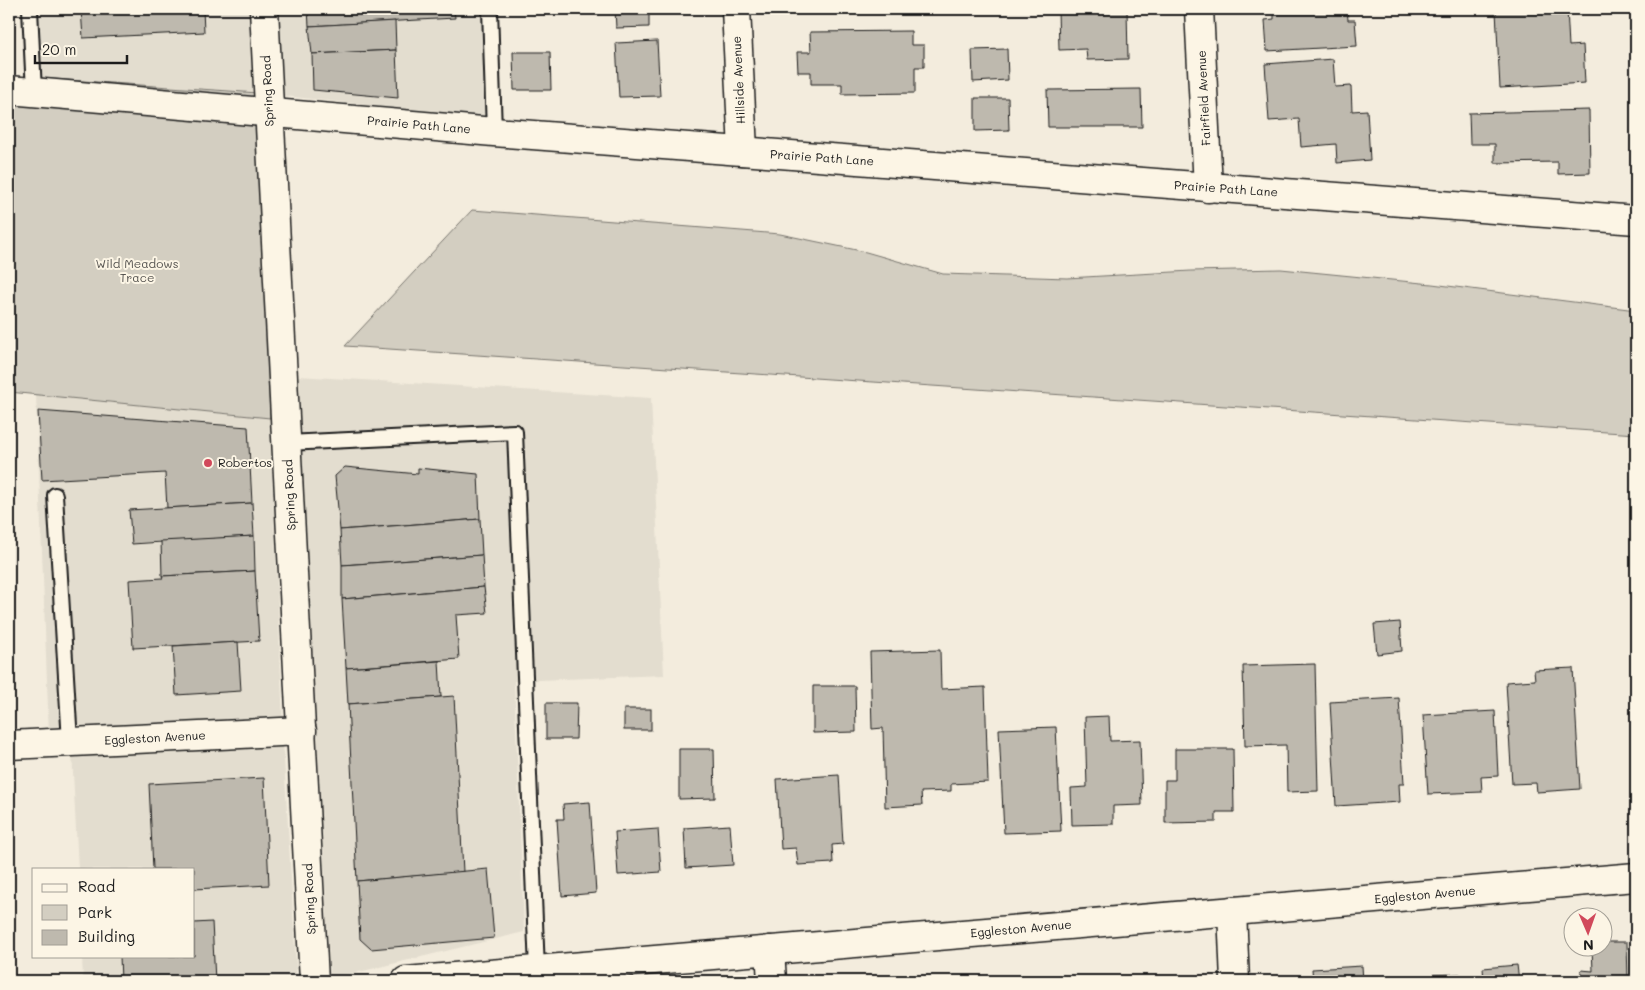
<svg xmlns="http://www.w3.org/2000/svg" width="1645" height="990" viewBox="0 0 1645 990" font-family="Mali,sans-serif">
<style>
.built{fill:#e3ddcf}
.green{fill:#d3cec1;stroke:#78756e}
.building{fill:#beb9ae;stroke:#1c1c1c}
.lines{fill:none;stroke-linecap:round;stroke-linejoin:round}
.lane-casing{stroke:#1c1c1c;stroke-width:18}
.street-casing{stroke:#1c1c1c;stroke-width:31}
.secondary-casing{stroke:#1c1c1c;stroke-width:31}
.lane{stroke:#fcf5e5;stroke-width:14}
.street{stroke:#fcf5e5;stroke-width:28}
.secondary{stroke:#fcf5e5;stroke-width:28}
.poi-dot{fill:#d1495b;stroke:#fcf5e5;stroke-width:2}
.labels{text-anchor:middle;stroke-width:4;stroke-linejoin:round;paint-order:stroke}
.street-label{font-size:12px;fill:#1c1c1c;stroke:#fcf5e5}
.park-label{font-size:12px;fill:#53514e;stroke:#fcf5e5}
.poi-label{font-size:12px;fill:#1c1c1c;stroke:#fcf5e5;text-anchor:start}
</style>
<rect width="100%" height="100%" fill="#f3ecdd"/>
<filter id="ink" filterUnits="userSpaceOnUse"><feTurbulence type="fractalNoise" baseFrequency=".02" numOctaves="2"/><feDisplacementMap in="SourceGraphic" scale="10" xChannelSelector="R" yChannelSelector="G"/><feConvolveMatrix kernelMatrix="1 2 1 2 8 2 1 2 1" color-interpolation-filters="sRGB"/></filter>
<g filter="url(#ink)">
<g class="built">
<path d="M35,9H494L498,120L258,93L39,78Z"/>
<path d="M298,376L651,398L664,675L514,681L524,932L330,979Z"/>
<path d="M36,395L270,418L283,723L49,734Z"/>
<path d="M283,742L297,981H83L82,956H194V869H78L72,753Z"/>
</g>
<g class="green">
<path d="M9,76L258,93L270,418L9,392Z"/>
<path d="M472,210L780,234L866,252L943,274L1067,278L1191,271L1281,269L1432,284L1636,310V434L345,346Z"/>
</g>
<g class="building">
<path d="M81,9H203L204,32L83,38Z"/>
<path d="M308,9H454L455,18L309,26Z"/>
<path d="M615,9H649V27L616,28Z"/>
<path d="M1127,9L1128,59L1087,60L1086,49L1059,50L1058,10Z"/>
<path d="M1274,9H1347L1348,20H1355L1357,46L1267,51L1265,20L1274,19Z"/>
<path d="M1530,9H1567L1569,46L1583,45L1585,83L1500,88L1496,11Z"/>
<path d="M395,21L396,50L312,54L309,26Z"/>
<path d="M911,31V45H924V67H915V93L842,94V84H811V72H798L797,52H811L810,32Z"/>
<path d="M657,41L660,96L619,97L616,43Z"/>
<path d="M1007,49L1008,80L973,82L972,50Z"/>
<path d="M396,50L398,98L313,90L312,54Z"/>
<path d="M513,52H550L551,90H514Z"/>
<path d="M1333,59L1335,87L1351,86L1352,111L1367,110L1370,160L1337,163L1336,144L1301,147L1299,119L1269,121L1265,64Z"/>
<path d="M1141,89L1142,127H1048L1047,90Z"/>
<path d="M975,98H1008L1009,130L975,131Z"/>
<path d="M1589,110L1590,173L1558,174V162L1495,163V144H1470L1469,113Z"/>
<path d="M38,411L248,427L252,503L167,508L165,473L42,480Z"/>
<path d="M345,467L418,474V468L478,474L480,519L340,530L335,476Z"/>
<path d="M252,503L254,536L132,544L129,510Z"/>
<path d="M480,519L482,555L342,565L340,530Z"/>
<path d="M254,536L255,571L162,576L161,541Z"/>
<path d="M482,555L484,587L342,599V565Z"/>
<path d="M255,571L259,641L133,648L129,580L163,578L162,576Z"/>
<path d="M484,587L487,613L456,615L459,659L346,668L342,599Z"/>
<path d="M1400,622L1402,651L1377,654L1374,624Z"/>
<path d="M238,642L241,691L176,695L173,646Z"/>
<path d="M940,650L941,689L985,687L988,782L951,784V791L921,792L922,805L885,807L883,728L872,729L870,652Z"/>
<path d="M439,661L441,697L348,704L346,668Z"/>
<path d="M1315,664L1318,791L1287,792L1286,745L1245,746L1243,666Z"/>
<path d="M1573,668L1580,789L1537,792L1536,783L1512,784L1506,682L1535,680L1534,670Z"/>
<path d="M813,686H855L856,732L813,733Z"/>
<path d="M454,696L463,872L357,881L348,704Z"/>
<path d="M1399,698L1404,784H1399L1400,802L1336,806L1330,702Z"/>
<path d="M546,703H577L576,739H546Z"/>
<rect x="624" y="709" width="27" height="21"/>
<path d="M1495,711L1498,776L1481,777L1482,792L1428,794L1423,715Z"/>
<path d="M1109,716L1110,741L1140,740L1142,805L1113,806V824L1072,825L1071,788L1087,787L1085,717Z"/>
<path d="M1056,727L1061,831L1004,833L999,729Z"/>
<path d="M679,749H714L715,798L679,799Z"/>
<path d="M1175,749H1233L1234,812H1216V822L1165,823V780H1175Z"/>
<path d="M839,775L843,844L832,845L833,863L798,865L796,848L781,849L777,779Z"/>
<path d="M264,778L269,885L194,889V869H153L149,784Z"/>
<path d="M590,802L596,893L562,896L557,819H564L563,804Z"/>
<path d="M730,825L733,865L686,868L684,828Z"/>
<path d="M658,829L661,872L618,875L615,832Z"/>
<path d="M488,869L494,938L371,949L360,939L357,881Z"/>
<path d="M212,922L215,981H121L120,956H194V923Z"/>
<path d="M1602,942H1627L1628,981H1581V970L1593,971L1592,948H1602Z"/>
<path d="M1517,965L1519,981H1484L1483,968Z"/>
<path d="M1362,966L1363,981H1313L1312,969Z"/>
<path d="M1460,974V981H1426V975Z"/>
</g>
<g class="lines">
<g class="lane-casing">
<g id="lane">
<path d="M30,9L34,92"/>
<path d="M490,9L494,132"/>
<path d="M287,443L515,432L537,970"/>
<path d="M55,495L70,742"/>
</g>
</g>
<g class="street-casing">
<g id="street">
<path d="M736,9L743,151"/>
<path d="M1199,9L1208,188"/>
<path d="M9,90L494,132L1636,220"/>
<path d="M9,745L302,731"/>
<path d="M1232,911L1235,981"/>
<path d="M770,950L772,981"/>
<path d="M406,981L1636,877"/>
</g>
</g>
<g class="secondary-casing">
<path id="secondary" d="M264,9L314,981"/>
</g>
<use href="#lane" class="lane"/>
<use href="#street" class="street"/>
<use href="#secondary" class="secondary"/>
</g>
</g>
<circle class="poi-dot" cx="208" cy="463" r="5"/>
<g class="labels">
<g class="street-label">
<text transform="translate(739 80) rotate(-93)" y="4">Hillside Avenue</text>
<text transform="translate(268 91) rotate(-93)" y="4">Spring Road</text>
<text transform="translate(1204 98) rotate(-93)" y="4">Fairfield Avenue</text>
<text transform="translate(419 125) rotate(5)" y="4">Prairie Path Lane</text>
<text transform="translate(822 158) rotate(4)" y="4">Prairie Path Lane</text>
<text transform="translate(1226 189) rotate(4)" y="4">Prairie Path Lane</text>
<text transform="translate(290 495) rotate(-93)" y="4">Spring Road</text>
<text transform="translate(155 738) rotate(-3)" y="4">Eggleston Avenue</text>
<text transform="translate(1425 895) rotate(-5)" y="4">Eggleston Avenue</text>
<text transform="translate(310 899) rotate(-93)" y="4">Spring Road</text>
<text transform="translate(1021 929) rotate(-5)" y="4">Eggleston Avenue</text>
</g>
<g class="park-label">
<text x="137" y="268">Wild Meadows<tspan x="137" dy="14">Trace</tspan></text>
</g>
<g class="poi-label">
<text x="218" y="467">Robertos</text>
</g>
</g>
<rect width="1645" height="990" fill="none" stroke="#fcf5e5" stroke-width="30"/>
<rect x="15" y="15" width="1615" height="960" fill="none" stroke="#1c1c1c" stroke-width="2" filter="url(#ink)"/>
<rect x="32" y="868" width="162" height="90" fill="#fcf5e5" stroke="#a29e95"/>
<rect x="42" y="884" width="25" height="8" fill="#fcf5e5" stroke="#a29e95"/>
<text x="78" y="892" font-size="15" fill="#1c1c1c">Road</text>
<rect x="42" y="905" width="25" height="15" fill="#d3cec1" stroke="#a29e95"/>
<text x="78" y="918" font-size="15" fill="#1c1c1c">Park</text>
<rect x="42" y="930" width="25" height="15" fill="#beb9ae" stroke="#a29e95"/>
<text x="78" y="942" font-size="15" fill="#1c1c1c">Building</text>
<g transform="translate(1588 932) rotate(178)"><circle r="24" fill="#fcf5e5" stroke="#a29e95"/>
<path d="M0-4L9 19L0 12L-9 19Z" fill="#d1495b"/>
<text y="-8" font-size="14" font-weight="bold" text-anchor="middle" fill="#1c1c1c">N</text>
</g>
<path d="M35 55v8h92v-8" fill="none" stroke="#1c1c1c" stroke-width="2.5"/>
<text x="42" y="55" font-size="15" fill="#1c1c1c" stroke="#fcf5e5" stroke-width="4" paint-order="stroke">20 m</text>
</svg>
